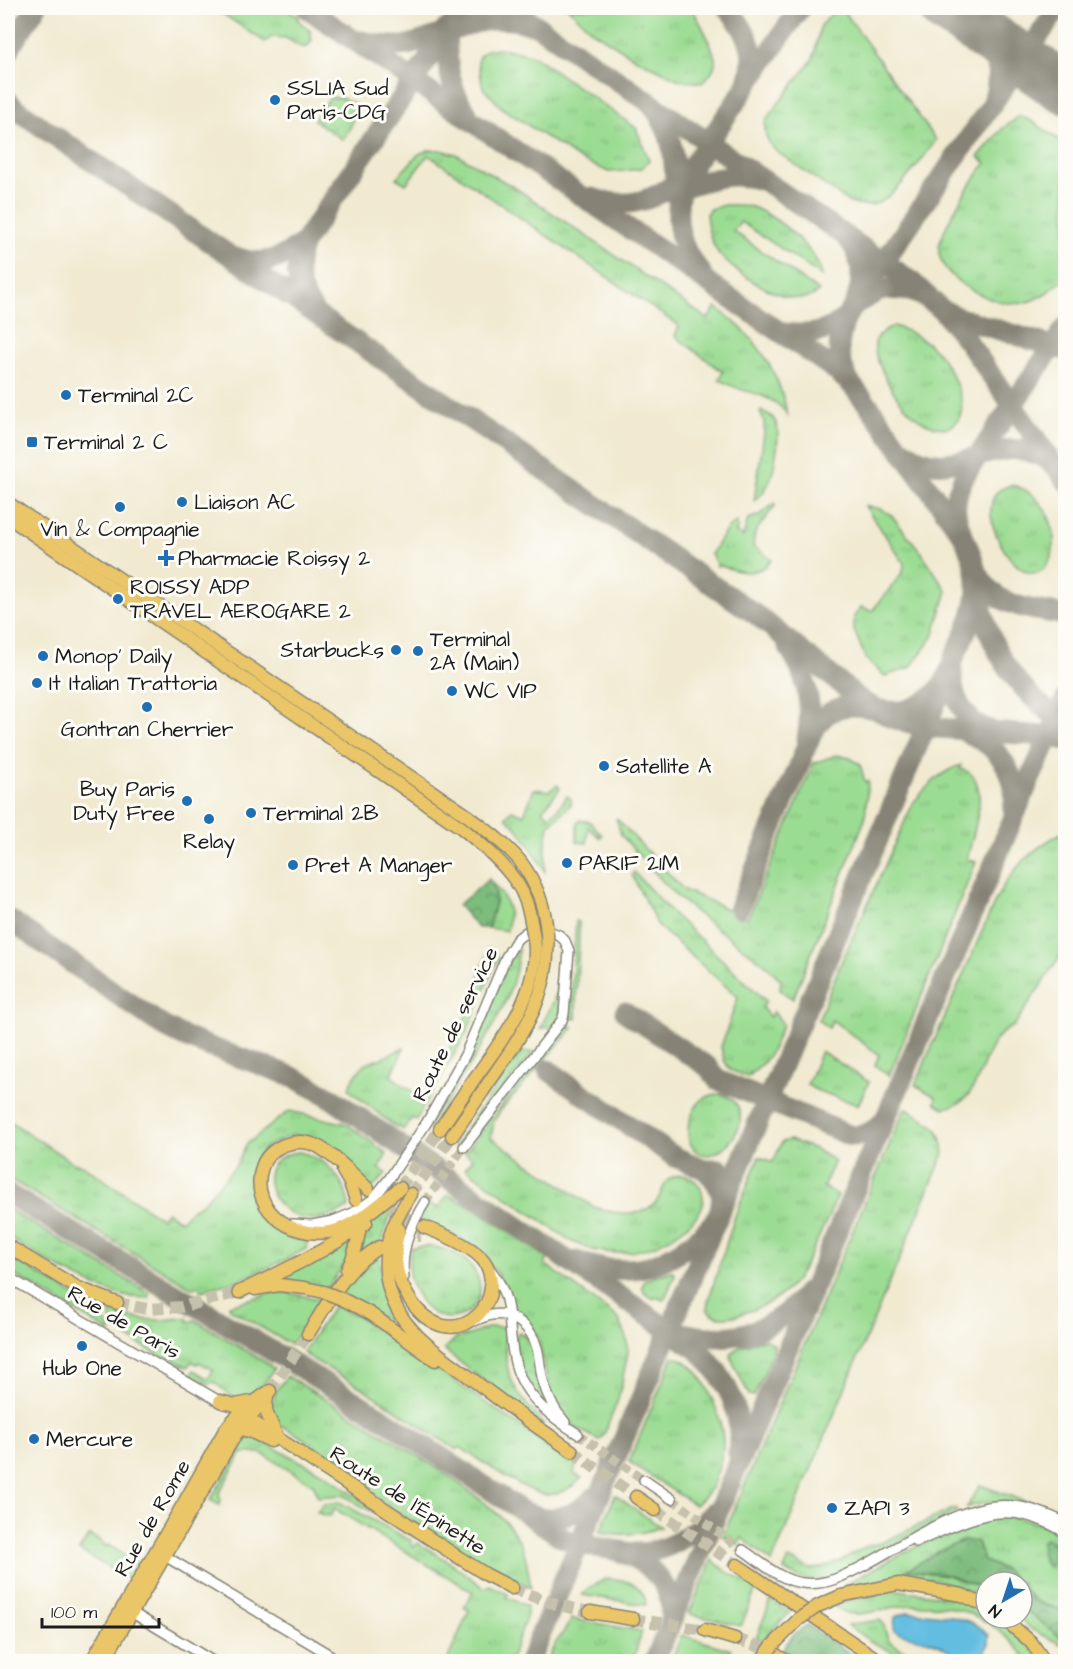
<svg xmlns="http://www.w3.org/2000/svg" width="1073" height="1669" viewBox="0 0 1073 1669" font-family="'Architects Daughter',sans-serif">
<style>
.grass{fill:url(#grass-tufts);stroke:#5c7c58;stroke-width:1.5}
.forest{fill:url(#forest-crowns);stroke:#4c6c4c;stroke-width:1.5}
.water{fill:#63bde1;stroke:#406c7e;stroke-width:1.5}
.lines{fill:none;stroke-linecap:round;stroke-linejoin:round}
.taxiway{stroke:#868376;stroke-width:21}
.runway{stroke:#868376;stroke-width:52}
.minor-tunnel{stroke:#c6c1ad;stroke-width:9;stroke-dasharray:9 4.5;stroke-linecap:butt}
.major-tunnel{stroke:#c6c1ad;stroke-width:12;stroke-dasharray:12 6;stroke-linecap:butt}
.minor-casing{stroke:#868376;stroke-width:12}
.major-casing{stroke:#868376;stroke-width:15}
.minor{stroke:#fff;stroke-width:9}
.major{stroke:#ebc669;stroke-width:12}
.rail-casing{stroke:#1c1c1c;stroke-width:4.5}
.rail{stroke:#fdfcf7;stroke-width:2;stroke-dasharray:7;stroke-linecap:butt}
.major-bridge-casing{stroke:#868376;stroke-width:15;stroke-linecap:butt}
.major-bridge{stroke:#ebc669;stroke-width:12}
.poi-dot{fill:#1f6fb2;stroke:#fdfcf7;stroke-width:2}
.labels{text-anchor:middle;stroke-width:6;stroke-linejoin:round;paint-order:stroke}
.poi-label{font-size:21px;fill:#1c1c1c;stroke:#fdfcf7;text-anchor:start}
.street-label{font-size:21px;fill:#1c1c1c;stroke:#fdfcf7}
</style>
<defs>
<pattern id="grass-tufts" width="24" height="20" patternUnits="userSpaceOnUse" patternTransform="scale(1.5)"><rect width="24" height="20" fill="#9bdc93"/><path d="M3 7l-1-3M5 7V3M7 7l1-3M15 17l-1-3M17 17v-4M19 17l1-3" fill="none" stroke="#85bc7e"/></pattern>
<pattern id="forest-crowns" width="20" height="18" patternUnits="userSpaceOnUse" patternTransform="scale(1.5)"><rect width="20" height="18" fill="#7cbc7d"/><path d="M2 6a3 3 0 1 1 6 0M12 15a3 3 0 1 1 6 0" fill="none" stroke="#659866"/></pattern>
</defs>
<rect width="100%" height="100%" fill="#fdfcf7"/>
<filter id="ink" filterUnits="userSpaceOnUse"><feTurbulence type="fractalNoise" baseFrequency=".0167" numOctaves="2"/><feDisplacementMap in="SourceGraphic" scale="12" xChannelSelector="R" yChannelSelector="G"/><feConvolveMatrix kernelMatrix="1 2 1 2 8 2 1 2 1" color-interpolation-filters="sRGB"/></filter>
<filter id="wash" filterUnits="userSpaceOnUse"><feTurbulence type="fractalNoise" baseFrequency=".008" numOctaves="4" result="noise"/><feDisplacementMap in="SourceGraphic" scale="24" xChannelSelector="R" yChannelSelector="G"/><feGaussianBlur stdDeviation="1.35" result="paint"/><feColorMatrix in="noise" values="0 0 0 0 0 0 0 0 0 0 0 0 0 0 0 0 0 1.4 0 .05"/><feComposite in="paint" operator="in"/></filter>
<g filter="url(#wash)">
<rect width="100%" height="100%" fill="#f1ead1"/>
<g class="grass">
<path d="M214,8H285L299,17L297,19L310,31L312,40L307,47H301L286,38L272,37L265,42Z"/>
<path d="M568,8H692C698,20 716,49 715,62C715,71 707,77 702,83L679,80L635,58L592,31Z"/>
<path d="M837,8H842L936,140C924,157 897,195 878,203C869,207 860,206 850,203L776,151C766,141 762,131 767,118L813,59L821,25Z"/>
<path d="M489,49H506L534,56L636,128L649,160L642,168L625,171L609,172L579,159L502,108L483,88L478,62L479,56Z"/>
<path d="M330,97L343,98L356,105L351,126L343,140L314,120Z"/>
<path d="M1020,116L1033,122L1065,144L1066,277C1055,288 1038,300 1023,303C995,308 936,279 939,247C939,242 942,238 943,234C954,208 969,185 986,163L978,157L1003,128Z"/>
<path d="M428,150H441L456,154L517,189L708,319L716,307C756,336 778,368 788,416C772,390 742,396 719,379L723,372L675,336L679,326L428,155L406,184L396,178L419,154Z"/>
<path d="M724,205C733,205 743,204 752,207C777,216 818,250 822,276L741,222L733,231L819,291C797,315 735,274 719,254C711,243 707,227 706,214L710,209Z"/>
<path d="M894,326C910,331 925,339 937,352C949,365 972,407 956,422C953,426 948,428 944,428C914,427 890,391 880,366C877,359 873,347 876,340C880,332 886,329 894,326Z"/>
<path d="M762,411C767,413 774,417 776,423C781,434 774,472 769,483C765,491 761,496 754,502L764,433V421L760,412Z"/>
<path d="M1011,485C1042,490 1063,531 1050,560C1029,606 971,518 998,491C1002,488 1007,487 1011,485Z"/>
<path d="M775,503V506L755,532L753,546L772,560C757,578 738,572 718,565L717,566L711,554L727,529L737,522L738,528L735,532L743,537L748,519L760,515Z"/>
<path d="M865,506L881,509L891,515L922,553L947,591L933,637L910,668L885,676L866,659L854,630V617L861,607L872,611L903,572L904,563Z"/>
<path d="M836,755L850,758L860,764L865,782L868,781L865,819L793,999L780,990L781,980L766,965L708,922L675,895L621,835L616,818L684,890L748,918L814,763Z"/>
<path d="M961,765L960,769C995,775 972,838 967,859L976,862L889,1076L875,1065L879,1055L832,1020L829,1028L818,1020L841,963L913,803C927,786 940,772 961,765Z"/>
<path d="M557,785L560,788L543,810L549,816L557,810L567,796L571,799V805L549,825L546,842L545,872C533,850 524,834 506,817L512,810L524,815L534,789L549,791Z"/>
<path d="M580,820L590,822L602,835L600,838L588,827L587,843L577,842V824Z"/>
<path d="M1065,831V949L1014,1026C982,1038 986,1083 961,1102C957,1105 949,1107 944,1108L935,1103L936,1097L915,1085L996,899C1011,869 1036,846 1065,831Z"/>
<path d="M634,872L668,909L766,1001L762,1008L770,1017L773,1011L783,1024C775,1042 769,1064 751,1073V1076L747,1077L730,1070L724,1060L721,1047L738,997L658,926L632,875Z"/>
<path d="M494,885C508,900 511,910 507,931L488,928L495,902Z"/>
<path d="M576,921L579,922C580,954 575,986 576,1019L572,1018L570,1015Z"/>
<path d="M489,948L495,951L498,958L466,1034L416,1120L412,1118L403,1130L398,1126L397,1128L355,1095L349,1089L351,1082L364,1064L382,1058L404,1048L391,1076L417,1094L425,1093L462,1026Z"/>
<path d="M518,949C518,986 497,1019 479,1050C463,1077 447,1103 429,1128L427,1126L463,1065L487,1014L512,953Z"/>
<path d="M564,954L562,1007L560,1015L554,1026L540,1029L554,1000Z"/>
<path d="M570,1024L573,1028L501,1110L494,1121L491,1138L594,1207C613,1214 645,1219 658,1199C663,1191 663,1181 673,1177C693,1169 709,1192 701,1209C697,1218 687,1226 679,1232C647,1255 606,1260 571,1241C558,1233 546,1223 533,1215C510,1199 487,1184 465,1168L473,1159L465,1153L490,1119L566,1025Z"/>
<path d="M821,1051L869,1082L858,1105L816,1090L807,1085Z"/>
<path d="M521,1052H534L476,1119L456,1148L453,1146Z"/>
<path d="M721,1094C771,1111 711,1180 691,1145C683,1132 692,1108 703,1099C708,1095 715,1095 721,1094Z"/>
<path d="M905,1108C928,1122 942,1124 944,1153L772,1562L742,1538L737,1545L723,1536Z"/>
<path d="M289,1111L347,1124L387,1154L379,1168L386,1173L372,1189L306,1137L293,1135L267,1146L258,1158L252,1171V1187L257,1205L271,1222L283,1232L303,1237L307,1242L306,1249L283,1261L240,1280L201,1291L199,1286L192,1288L8,1178V1120L73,1163L82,1165L161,1218L167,1212L181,1221L192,1209L202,1203L209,1196L236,1165L247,1144Z"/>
<path d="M790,1140L815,1149L835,1161L823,1187L838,1195C829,1216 819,1237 809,1257C803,1268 798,1280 789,1288C777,1301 757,1309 741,1314C729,1318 715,1320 707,1309L708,1302L736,1213L759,1157L773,1162L782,1142Z"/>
<path d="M299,1152C326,1157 346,1180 349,1207C339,1213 327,1219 314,1219C267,1220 248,1156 299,1152Z"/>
<path d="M403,1191L388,1222L381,1244L357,1257L363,1231L369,1227Z"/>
<path d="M448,1195L546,1247L547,1260L545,1264L618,1318L626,1335L628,1352L623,1377L618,1400L603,1437L599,1440L574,1427L560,1412L549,1390L538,1337L516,1312L497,1272L459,1238L418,1219L427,1202L438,1208Z"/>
<path d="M8,1209L149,1293V1298C140,1297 130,1298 121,1295C83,1285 41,1257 8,1237Z"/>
<path d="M352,1238L347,1260L328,1288L270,1281Z"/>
<path d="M431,1246C450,1250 468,1256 476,1274C493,1308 451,1332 426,1308C422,1304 419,1298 416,1293C411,1284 408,1276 409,1266C409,1260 410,1254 411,1248Z"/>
<path d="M8,1256L95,1307L103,1320L112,1329L111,1333L8,1271Z"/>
<path d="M380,1257C380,1290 385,1303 402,1330L341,1294C351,1279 362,1264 380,1257Z"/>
<path d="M672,1271L675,1275L665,1298L663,1300L656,1297L654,1299L644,1293V1290L642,1287L645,1280Z"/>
<path d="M277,1292L291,1293L323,1300L291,1345L230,1309L229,1305C246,1301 261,1295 277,1292Z"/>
<path d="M335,1304L353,1313L379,1330L576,1464L574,1474L582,1478C573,1487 563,1493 550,1495C532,1497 476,1458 460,1447L457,1450L364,1389L307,1356L308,1355L303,1352Z"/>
<path d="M111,1312C127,1318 142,1320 159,1320C168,1320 177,1318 187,1318L189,1322L195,1320L270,1365V1366L274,1369C265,1384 249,1408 229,1394C224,1391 219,1386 214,1382L208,1384L191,1375L194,1370L208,1379L213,1370L199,1362L197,1364L192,1361L188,1367L170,1358L165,1359L127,1337L124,1331L110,1319Z"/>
<path d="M492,1327H505C506,1344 504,1363 511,1379C518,1396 532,1410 544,1424L543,1426L444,1350L456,1338C469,1337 479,1330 492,1327Z"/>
<path d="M519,1332C539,1342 534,1372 540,1389C543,1397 547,1404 550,1412L524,1379L515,1341L516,1336Z"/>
<path d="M766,1339L774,1345L773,1352L754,1396L749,1395L730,1356C736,1344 754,1343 766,1339Z"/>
<path d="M673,1357C677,1358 683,1359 686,1362C706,1375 721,1416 723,1439C724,1451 718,1473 713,1484C710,1492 701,1499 695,1505L629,1462Z"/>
<path d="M287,1376C343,1410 403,1444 458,1483C477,1497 499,1512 513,1531C527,1550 527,1566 531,1588L513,1579L511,1582L501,1575L492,1574L372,1495L307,1440L275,1422L269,1405L273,1400L277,1389Z"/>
<path d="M249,1435L325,1474L417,1538L343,1495L318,1497L314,1485L261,1453H242L219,1493L221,1501L219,1505L210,1500Z"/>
<path d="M980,1485L1035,1505C1011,1502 990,1500 967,1507Z"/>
<path d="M615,1495L661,1527C641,1535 622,1536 600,1532Z"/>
<path d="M339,1502L412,1541L410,1544L414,1547L418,1543L450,1562L484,1588L490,1585L508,1594L506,1597L527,1606V1615L510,1661H447L469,1610L464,1607L473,1592L335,1509L330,1516L323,1515L317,1512L324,1504Z"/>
<path d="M955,1508L957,1511L835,1576C814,1582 803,1582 784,1570L789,1559L810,1569L821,1568L840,1561L865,1547L883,1542Z"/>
<path d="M993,1517C1023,1517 1041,1520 1065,1538V1613C1053,1601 1024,1608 1022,1582H1019L1005,1570L984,1561L977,1542L908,1570L947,1575L986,1589V1597L936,1579L904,1576L847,1588L844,1585C892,1558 940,1532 993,1517Z"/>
<path d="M90,1535L103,1543L106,1547L108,1545L143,1566L133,1582L79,1550Z"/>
<path d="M712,1560L727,1572L757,1587L741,1626L689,1614Z"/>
<path d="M605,1579C624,1578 645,1584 646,1605L582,1595L589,1588Z"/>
<path d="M898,1590L957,1598L986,1612V1618H997L1000,1620L1027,1643L1041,1661H1029C994,1617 953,1598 896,1607C881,1609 862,1617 846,1613C842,1612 838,1608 834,1606L842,1602Z"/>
<path d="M771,1600L790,1613L770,1631L763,1641L756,1638Z"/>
<path d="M1022,1607L1065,1641V1646L1032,1630L1020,1618H1022Z"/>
<path d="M572,1619L642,1631L633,1661H547L555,1644Z"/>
<path d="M880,1620L883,1623L888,1640L903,1650L924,1655L935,1661H911L870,1641L847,1625Z"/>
<path d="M682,1635L731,1650L726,1661H671Z"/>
</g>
<g class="forest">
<path d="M489,879C501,894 492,912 488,928H478L458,905Z"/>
<path d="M1046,1539L1060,1547L1049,1567C1040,1560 1041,1551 1042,1541Z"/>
<path d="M965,1540L977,1542L984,1561L1005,1570L1019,1582H986V1589L947,1575L907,1570L939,1551Z"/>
<path d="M1022,1586C1028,1596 1035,1602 1046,1606C1054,1608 1059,1606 1065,1613V1641L1022,1607Z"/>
<path d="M807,1625L862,1661H803L782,1650L793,1635Z"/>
</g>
<path class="water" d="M907,1612C933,1614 971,1614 989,1635V1644L978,1661C959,1662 952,1649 935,1643C921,1637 906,1638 894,1630L895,1617Z"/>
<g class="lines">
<g class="taxiway">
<path d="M307,8L831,367L850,383L869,406L962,534"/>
<path d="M511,8L910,280L941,309L967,341L1066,481"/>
<path d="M728,8C746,32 759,49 748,81"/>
<path d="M972,26C993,51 1004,64 994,98"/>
<path d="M446,29C447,61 448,87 467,113"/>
<path d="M362,41C377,45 392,48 408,45C450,35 485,9 529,24"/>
<path d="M8,53L12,44L36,8"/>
<path d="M8,101L16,109L68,145L758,616L862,701L892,718L925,727L1045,736L1066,740"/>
<path d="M654,108C676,139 673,157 676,192"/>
<path d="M687,173C671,206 676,246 701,272"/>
<path d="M675,190C706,181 727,170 761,180"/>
<path d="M592,198C633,212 666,197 692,166L800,8"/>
<path d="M847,238C862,253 864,279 857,298"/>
<path d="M238,258C263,267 285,258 304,242"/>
<path d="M857,303L879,291L888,289L910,291L925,297L941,309L960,318L1065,350"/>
<path d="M312,308C296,288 293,266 304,242L463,8"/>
<path d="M783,333C808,336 827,334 846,317"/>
<path d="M848,379C836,354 837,343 846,317L1058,8"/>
<path d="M904,450C955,491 999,421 1053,464"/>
<path d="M978,573C994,608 1032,609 1066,615"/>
<path d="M979,594C988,651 1018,692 1066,724"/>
<path d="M788,646C807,674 813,706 807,739"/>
<path d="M952,668C951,695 962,721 990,730"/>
<path d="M969,734C999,746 1020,776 1013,809"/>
<path d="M739,908C757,863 776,818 796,773C804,755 809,731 824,717C845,698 866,709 890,711C912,713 936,699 946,679C950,671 953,661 956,653C965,633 977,611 977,588C979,540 936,523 967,472L1066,327"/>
<path d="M8,919L163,1026C203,1048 246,1058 288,1075C302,1081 315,1089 328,1096L698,1350C727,1377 744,1413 738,1453"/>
<path d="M625,1012L708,1067L718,1080L851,1136C866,1136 875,1131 884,1120"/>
<path d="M548,1070L675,1157L704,1169H719"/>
<path d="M8,1194L302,1369L387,1421L563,1538C579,1545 595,1547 613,1550C621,1551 629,1553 637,1553C667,1553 694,1534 713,1512"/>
<path d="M577,1261C600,1270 625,1272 649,1266C671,1260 718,1229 721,1205C724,1191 714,1178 704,1169"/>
<path d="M676,1331C727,1346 773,1333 807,1292"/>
<path d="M531,1514C556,1525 579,1513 597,1495"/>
<path d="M623,1553C651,1564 675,1586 670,1619"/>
<path d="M529,1662L946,679"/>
<path d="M654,1662L1030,779L1058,719L1066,698"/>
</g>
<path class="runway" d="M945,8L1066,89"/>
</g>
</g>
<g filter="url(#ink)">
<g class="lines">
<g class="minor-tunnel">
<path d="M425,1202L464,1147"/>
<path d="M578,1434L644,1480"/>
<path d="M672,1499L743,1550"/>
</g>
<g class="major-tunnel">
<path d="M400,1188L440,1129"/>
<path d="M411,1194L452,1136"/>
<path d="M375,1196L394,1211L423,1227"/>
<path d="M399,1239L413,1236H421"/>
<path d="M117,1303L147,1309L181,1307L239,1292"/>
<path d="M270,1391L308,1334"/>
<path d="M572,1451L636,1497"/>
<path d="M655,1510L737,1565"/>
<path d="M512,1588C538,1599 563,1607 590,1612"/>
<path d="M633,1619L705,1630"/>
<path d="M735,1639L755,1645L776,1655"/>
</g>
<g class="minor-casing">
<g id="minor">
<path d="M293,1224L312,1225L333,1221L353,1213L372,1200L389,1179L427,1122L465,1055L506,957L517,939L526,932L549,931L559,935L565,941L569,951L564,1014L562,1020L464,1147"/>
<path d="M490,1269C514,1298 507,1325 514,1358C521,1394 549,1416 578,1434"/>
<path d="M8,1277L224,1404"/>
<path d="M404,1277C400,1250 411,1224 425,1202"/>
<path d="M475,1321C479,1319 484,1317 488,1316C511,1309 532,1327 537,1348C540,1359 540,1370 543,1381C547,1396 554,1410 565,1422"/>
<path d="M644,1480L672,1499"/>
<path d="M916,1542C974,1518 1006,1495 1066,1533"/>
<path d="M743,1550C761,1562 781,1581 803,1583C825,1586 844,1576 863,1566C905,1544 964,1500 1014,1506C1032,1508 1049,1515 1066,1523"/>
<path d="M165,1556L330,1655L326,1662"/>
<path d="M131,1612L214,1662"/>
</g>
</g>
<g class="major-casing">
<g id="major">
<path d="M8,503L468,816"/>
<path d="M8,517L462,828"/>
<path d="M440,1129L470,1085"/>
<path d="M452,1136L483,1091"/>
<path d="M343,1171L350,1183L356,1200"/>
<path d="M368,1189C354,1175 336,1157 319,1147C308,1141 295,1141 284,1145C274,1149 265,1157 262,1167C247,1213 300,1244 340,1229C363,1220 381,1203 400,1188"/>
<path d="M411,1194C404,1206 396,1218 392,1230C378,1266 388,1305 414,1332C428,1348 447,1360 464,1373C499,1400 535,1426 572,1451"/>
<path d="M399,1229C393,1249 395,1273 405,1291C420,1320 450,1341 478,1315C486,1307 490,1299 491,1287C491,1278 490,1269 484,1261C472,1246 443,1234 424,1227"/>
<path d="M8,1246L76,1287L117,1303"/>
<path d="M347,1270C354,1258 357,1245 359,1232"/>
<path d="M255,1289L279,1285L305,1288L324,1292"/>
<path d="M239,1292C283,1271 326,1251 366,1223"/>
<path d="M342,1299L371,1314L435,1360"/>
<path d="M308,1334C328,1303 346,1267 379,1247"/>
<path d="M267,1398C262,1413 273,1423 277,1437"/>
<path d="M220,1401L235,1405L251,1402"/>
<path d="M247,1418L455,1555L487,1575L512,1588"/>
<path d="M235,1427L252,1432L271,1441"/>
<path d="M636,1497L655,1510"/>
<path d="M737,1565L881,1662"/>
<path d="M841,1596L898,1584L962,1595L986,1606"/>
<path d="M590,1612L633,1619"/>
<path d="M1003,1618L1031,1642L1045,1662"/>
<path d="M705,1630L735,1639"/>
<path d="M772,1646L799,1619"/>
<path d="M776,1655L788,1662"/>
<path d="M91,1662L184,1503L224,1432C237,1413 252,1403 270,1391"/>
<path d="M103,1662L234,1437C243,1422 256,1411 266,1397"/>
</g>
</g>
<use href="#minor" class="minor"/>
<use href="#major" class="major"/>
<g class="rail-casing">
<path id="rail" d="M183,1661L184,1662"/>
</g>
<use href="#rail" class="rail"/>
<g class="major-bridge-casing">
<g id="major-bridge">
<path d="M468,816C486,830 506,844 520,861C536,882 545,908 547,933C552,1000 518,1039 483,1091"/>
<path d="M462,828C482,845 502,861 517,883C525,895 530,913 532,927C533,934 535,942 535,950C535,1002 498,1045 470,1085"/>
<path d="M324,1292L342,1299"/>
<path d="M799,1619L818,1606L841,1596"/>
<path d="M761,1662L772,1646"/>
</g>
</g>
<use href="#major-bridge" class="major-bridge"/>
</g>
</g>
<g class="poi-dot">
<circle cx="275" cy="100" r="6"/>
<circle cx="66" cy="395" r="6"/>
<rect x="26" y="436" width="12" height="12" rx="3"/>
<circle cx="182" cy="502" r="6"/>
<circle cx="120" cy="507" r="6"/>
<path d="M163 549h6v6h6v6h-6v6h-6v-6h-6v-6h6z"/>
<circle cx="118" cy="599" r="6"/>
<circle cx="396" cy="650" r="6"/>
<circle cx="418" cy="651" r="6"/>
<circle cx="43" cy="656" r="6"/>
<circle cx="37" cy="683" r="6"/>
<circle cx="452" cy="691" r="6"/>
<circle cx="147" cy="707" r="6"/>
<circle cx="604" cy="766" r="6"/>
<circle cx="187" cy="801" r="6"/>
<circle cx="251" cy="813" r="6"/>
<circle cx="209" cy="819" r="6"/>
<circle cx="567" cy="863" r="6"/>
<circle cx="293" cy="865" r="6"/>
<circle cx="82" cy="1346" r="6"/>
<circle cx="34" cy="1439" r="6"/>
<circle cx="832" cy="1508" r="6"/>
</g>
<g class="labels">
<g class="poi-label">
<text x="287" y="95">SSLIA Sud<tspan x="287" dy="24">Paris-CDG</tspan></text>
<text x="78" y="402">Terminal 2C</text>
<text x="44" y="449">Terminal 2 C</text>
<text x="194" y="509">Liaison AC</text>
<text x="120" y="536" text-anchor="middle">Vin &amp; Compagnie</text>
<text x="178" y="565">Pharmacie Roissy 2</text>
<text x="130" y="594">ROISSY ADP<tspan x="130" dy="24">TRAVEL AEROGARE 2</tspan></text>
<text x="430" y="646">Terminal<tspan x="430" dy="24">2A (Main)</tspan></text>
<text x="384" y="657" text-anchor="end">Starbucks</text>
<text x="55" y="663">Monop' Daily</text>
<text x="49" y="690">It Italian Trattoria</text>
<text x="464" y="698">WC VIP</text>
<text x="147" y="736" text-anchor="middle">Gontran Cherrier</text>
<text x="616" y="773">Satellite A</text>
<text x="175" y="796" text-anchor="end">Buy Paris<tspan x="175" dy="24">Duty Free</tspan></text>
<text x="263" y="820">Terminal 2B</text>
<text x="209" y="848" text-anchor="middle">Relay</text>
<text x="579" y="870">PARIF 21M</text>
<text x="305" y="872">Pret A Manger</text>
<text x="82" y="1375" text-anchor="middle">Hub One</text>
<text x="46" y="1446">Mercure</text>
<text x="844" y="1515">ZAPI 3</text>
</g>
<g class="street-label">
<text transform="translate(455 1024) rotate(-64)" y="7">Route de service</text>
<text transform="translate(124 1322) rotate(30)" y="7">Rue de Paris</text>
<text transform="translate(408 1500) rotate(33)" y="7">Route de l'Épinette</text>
<text transform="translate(152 1518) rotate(-60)" y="7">Rue de Rome</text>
</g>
</g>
<rect width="1073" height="1669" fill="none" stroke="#fdfcf7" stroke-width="30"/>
<g transform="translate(1004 1600) rotate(219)"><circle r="28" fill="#fdfcf7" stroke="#a3a29f" stroke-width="1.5"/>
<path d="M0-4.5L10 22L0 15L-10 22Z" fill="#1f6fb2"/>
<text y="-9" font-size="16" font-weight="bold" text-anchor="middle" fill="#1c1c1c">N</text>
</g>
<path d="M42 1618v9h117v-9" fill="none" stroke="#1c1c1c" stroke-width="3"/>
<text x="51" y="1618" font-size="18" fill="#1c1c1c" stroke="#fdfcf7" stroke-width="4.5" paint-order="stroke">100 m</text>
</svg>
